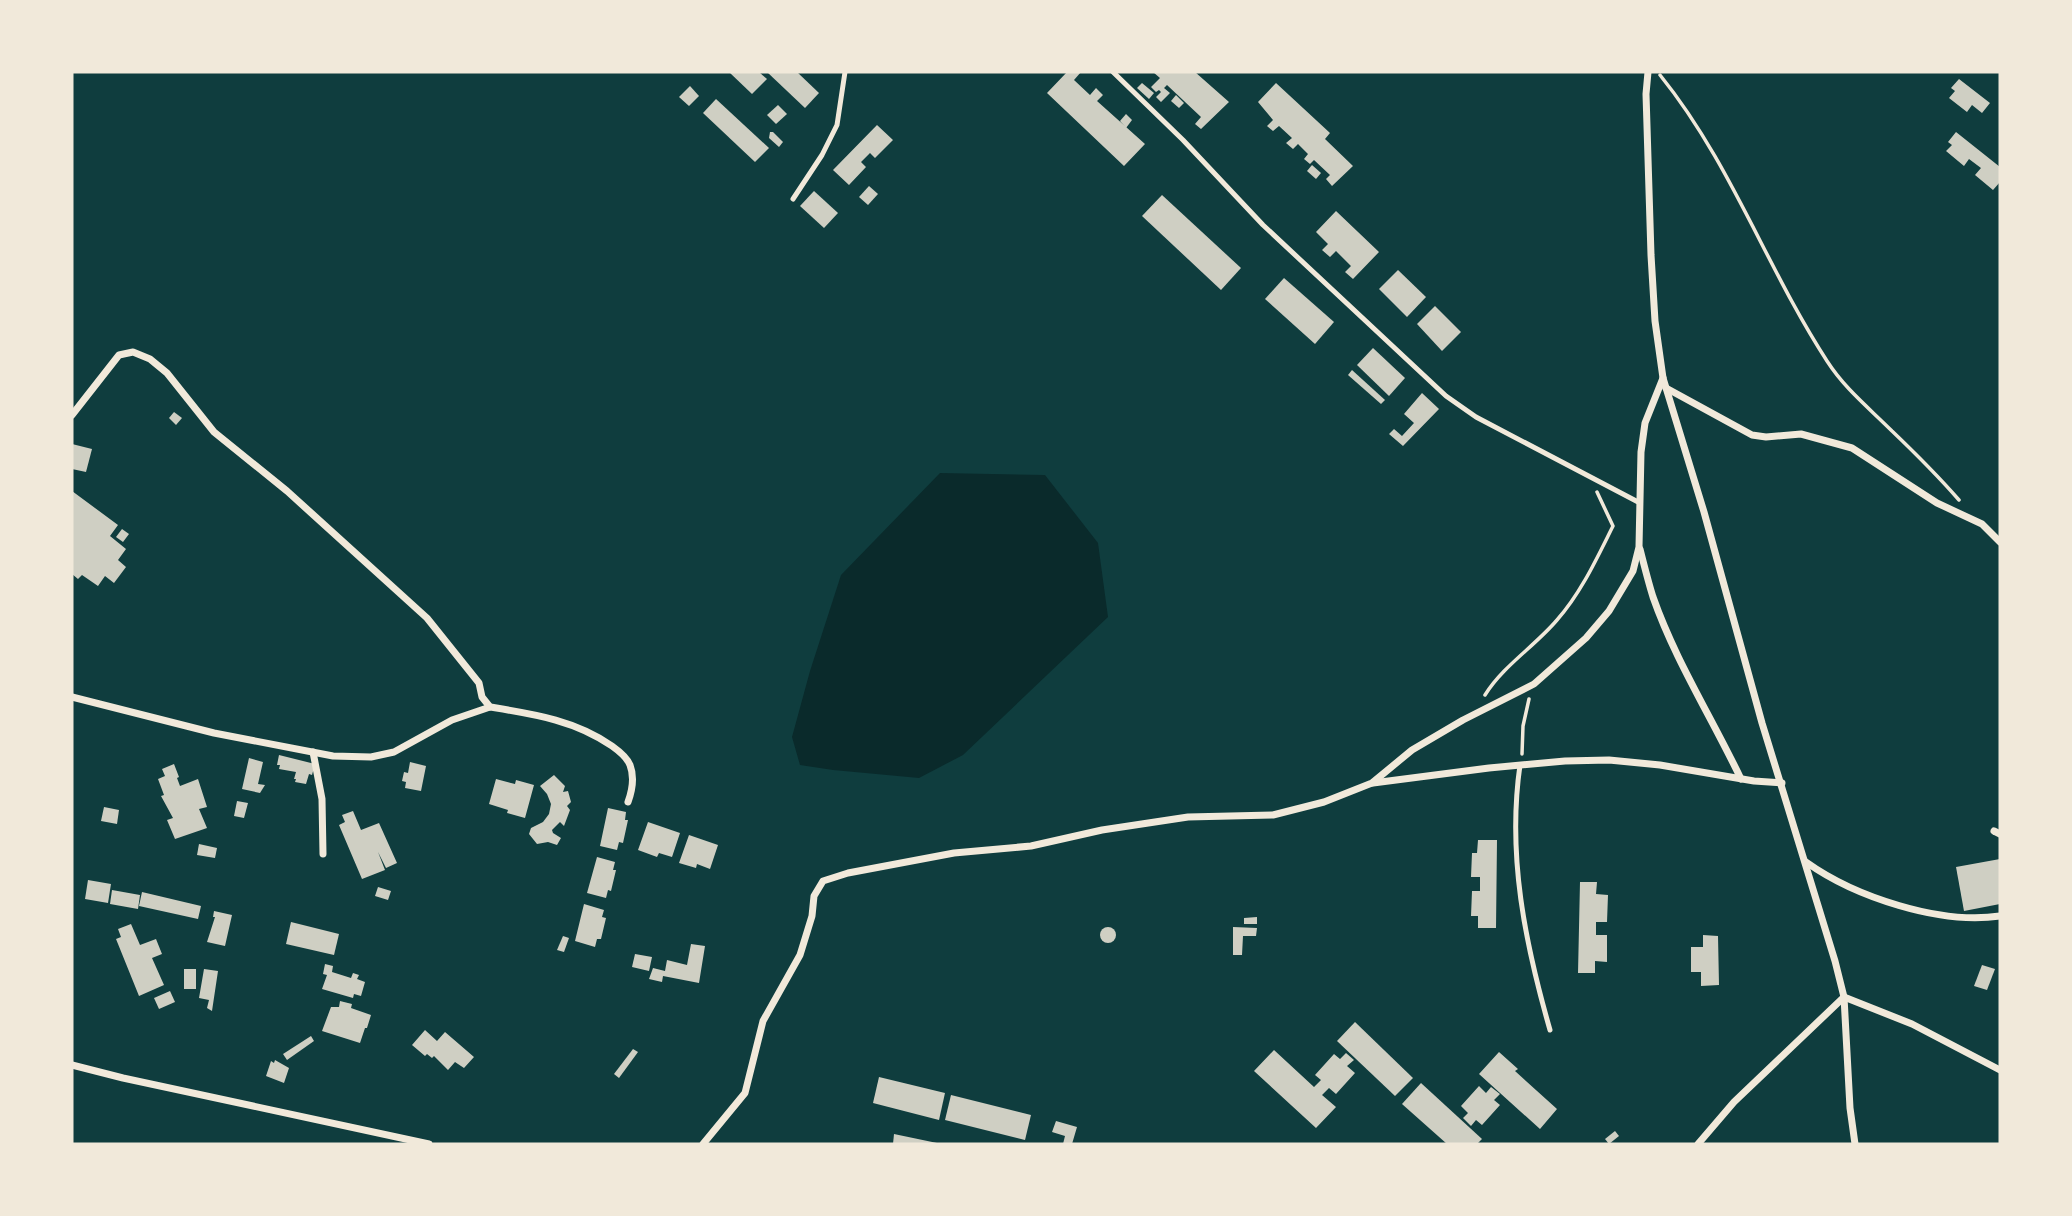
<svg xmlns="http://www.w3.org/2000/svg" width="2072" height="1216" viewBox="0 0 2072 1216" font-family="Quicksand,sans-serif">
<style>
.water{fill:#0a2a2b}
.building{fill:#cfcfc3}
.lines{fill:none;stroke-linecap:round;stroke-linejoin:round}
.path{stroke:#f1e9da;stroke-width:3.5}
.service{stroke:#f1e9da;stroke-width:5}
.minor{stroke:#f1e9da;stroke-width:7}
</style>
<rect width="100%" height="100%" fill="#0f3d3e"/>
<path class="water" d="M940,473L1045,475L1098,543L1108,617L963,755L919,778L833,770L800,765L792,737L810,671L841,575Z"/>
<g class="building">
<path d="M729,72H759L767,79L752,94Z"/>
<path d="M767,72H797L819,93L805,108Z"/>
<path d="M1067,72H1081L1074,80L1090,95L1096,88L1103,95L1097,101L1145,144L1124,166L1047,93Z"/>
<path d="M1153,72H1195L1229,102L1201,129L1195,124L1201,117L1167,85L1164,88L1170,93L1161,102L1156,97L1161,92L1159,90L1156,92L1151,87L1160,78Z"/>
<path d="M1959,79L1990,103L1982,113L1972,105L1967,112L1949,98L1955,91L1951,88Z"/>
<path d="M1142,83L1154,93L1149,99L1137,88Z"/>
<path d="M1276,83L1330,133L1325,139L1353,166L1332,186L1326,179L1330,175L1314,160L1310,164L1304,159L1308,154L1298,144L1293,149L1286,143L1292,138L1279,126L1273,131L1267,126L1273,120L1258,102Z"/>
<path d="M690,86L699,96L689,106L679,97Z"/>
<path d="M1176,95L1184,103L1179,108L1171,101Z"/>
<path d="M716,99L769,148L755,162L703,113Z"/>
<path d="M778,105L787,114L776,124L767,115Z"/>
<path d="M1126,114L1132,120L1126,128L1120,121Z"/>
<path d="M877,125L893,140L875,158L870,153L861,162L866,167L849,185L833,170Z"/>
<path d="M770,132H773L783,142L779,147L769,138Z"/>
<path d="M1956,132L2000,167V182L1993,190L1975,175L1981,168L1969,159L1964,166L1946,151L1952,145L1948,142Z"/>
<path d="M1312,165L1321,173L1316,179L1307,171Z"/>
<path d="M869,186L878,194L868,205L859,197Z"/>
<path d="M814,191L838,213L824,228L800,206Z"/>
<path d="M1162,195L1241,268L1221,290L1142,216Z"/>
<path d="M1336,211L1379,252L1353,279L1345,272L1351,266L1336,251L1330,257L1322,250L1328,244L1316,232Z"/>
<path d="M1398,270L1426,297L1407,317L1379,289Z"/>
<path d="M1284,278L1334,322L1315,344L1265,299Z"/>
<path d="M1435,306L1461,332L1442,351L1417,324Z"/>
<path d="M1373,348L1405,378L1389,396L1357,365Z"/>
<path d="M1352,370L1385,400L1381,404L1348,375Z"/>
<path d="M1422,393L1439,409L1403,446L1389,434L1394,429L1402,436L1414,423L1404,414Z"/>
<path d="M174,412L182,418L176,425L169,418Z"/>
<path d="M72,444L92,449L86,472L72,469Z"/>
<path d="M72,491L118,525L110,536L126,549L118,560L126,567L114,583L105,576L98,586L82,575L78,579L72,574Z"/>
<path d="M122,529L129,534L123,542L116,537Z"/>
<path d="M279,755L315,764L312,775L309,774L306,784L295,782L296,779H294L296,772L279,769L280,765H277Z"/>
<path d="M249,758L263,762L258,784L265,785L260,793L242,789Z"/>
<path d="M410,762L426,766L421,791L405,788L406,782L402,781L404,772L408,773Z"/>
<path d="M174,764L179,777L177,778L180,786L198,779L207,807L199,809L207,828L175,839L167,820L173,818L161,796L164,795L158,779L165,776L162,769Z"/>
<path d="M554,775L565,786L563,792L568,791L571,802L567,806L570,810L564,826L560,822L552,830L553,833L561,838L557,845L548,842L537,844L529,834L531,828L543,822L549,814L551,804L547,794L540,786Z"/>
<path d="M496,779L515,784L516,780L534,785L525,818L507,813L508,810L489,804Z"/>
<path d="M237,801L248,803L244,818L234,816Z"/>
<path d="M104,807L119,810L117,824L101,821Z"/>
<path d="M608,808L626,812L625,820H628L623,843L619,842L617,850L600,846Z"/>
<path d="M353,811L361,830L379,823L397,863L386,868L378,852L385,870L362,879L339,825L345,822L342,815Z"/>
<path d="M648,822L680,833L672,857L659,853L657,857L638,850Z"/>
<path d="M689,835L718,845L710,869L697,864L696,868L679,863Z"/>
<path d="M1478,840H1497L1496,928H1478V916H1471L1472,891H1480V877H1471L1472,853H1477Z"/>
<path d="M199,844L217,848L215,858L197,855Z"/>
<path d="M597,857L615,862L613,870H616L611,891L608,890L606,898L587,893Z"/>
<path d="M2000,859V904L1964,911L1956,867Z"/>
<path d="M88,880L111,884L108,903L85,899Z"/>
<path d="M1580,882H1597L1596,894L1608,895L1607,922H1596V935H1607V962L1595,961V973H1578Z"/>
<path d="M378,887L391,891L388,900L375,896Z"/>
<path d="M112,890L140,895L138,909L110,904Z"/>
<path d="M142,892L201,906L198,919L139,906Z"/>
<path d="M584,904L604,910L602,917L606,918L601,939H597L595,947L575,941Z"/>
<path d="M214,911L232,915L225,946L207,942L215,917H213Z"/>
<path d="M1257,917V924H1244V918Z"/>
<path d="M291,922L339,934L334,955L286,944Z"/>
<path d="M131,924L140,945L156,939L162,954L152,958L164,985L139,996L116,939L121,937L118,929Z"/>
<path d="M1233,927L1257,928L1256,936H1243L1242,955H1233Z"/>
<circle cx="1108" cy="935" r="8"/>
<path d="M1703,935L1718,936L1719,985L1701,986V972H1691V947H1703Z"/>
<path d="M563,936L569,938L564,952L557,950Z"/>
<path d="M691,944L705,946L699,983L663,976L662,982L649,979L653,968L665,971L667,960L687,965Z"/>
<path d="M635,954L652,957L649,971L632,967Z"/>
<path d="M325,964L333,966L332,972L351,978L353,973L359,975L357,979L365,982L361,996L354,994L353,998L322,989L327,975L323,974Z"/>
<path d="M1982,965L1995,969L1987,990L1974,986Z"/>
<rect x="184" y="969" width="12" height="20"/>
<path d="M204,969L218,971L212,1011L207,1008L209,1000L199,998Z"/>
<path d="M170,991L175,1002L159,1009L154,998Z"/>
<path d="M340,1001L352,1004L351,1008L371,1015L367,1028H365L360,1043L322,1031L331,1007H339Z"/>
<path d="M1355,1022L1413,1078L1395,1096L1337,1041Z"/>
<path d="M425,1030L437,1041L445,1032L474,1057L464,1068L455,1062L448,1070L434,1056L432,1058L427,1054L425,1056L412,1045Z"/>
<path d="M311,1036L314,1041L287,1060L283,1054Z"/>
<path d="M633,1049L638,1052L619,1078L614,1074Z"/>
<path d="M1274,1050L1314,1087L1321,1080L1315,1075L1334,1054L1340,1059L1346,1053L1354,1060L1347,1066L1355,1073L1336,1094L1329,1088L1322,1095L1336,1107L1316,1128L1254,1071Z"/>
<path d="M1499,1052L1518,1069L1515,1071L1557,1109L1540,1129L1479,1074Z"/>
<path d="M275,1060L289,1068L284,1083L266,1076L271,1061L274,1063Z"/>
<path d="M879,1077L945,1093L939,1120L873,1103Z"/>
<path d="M1421,1083L1482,1139L1477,1144H1447L1402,1104Z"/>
<path d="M1479,1086L1486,1093L1491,1087L1500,1094L1494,1100L1500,1105L1482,1125L1476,1120L1471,1126L1463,1118L1468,1113L1461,1106Z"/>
<path d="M951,1095L1031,1115L1025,1140L945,1120Z"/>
<path d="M1056,1121L1077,1127L1072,1144H1063L1065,1136L1052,1132Z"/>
<path d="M1615,1131L1619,1136L1609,1144L1605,1139Z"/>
<path d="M894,1134L937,1143V1144H893Z"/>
</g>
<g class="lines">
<g class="path">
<path d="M1660,75C1731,163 1766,267 1827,361C1845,389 1869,408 1892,431C1915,453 1938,476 1959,500"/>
<path d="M1485,695C1503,666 1535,646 1557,620C1581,593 1597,558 1613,526L1597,492"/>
<path d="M1522,754L1523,726L1529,699"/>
</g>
<g class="service">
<path d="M1113,72L1183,140L1263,225L1446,396L1476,417L1640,503"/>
<path d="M793,199L822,155L837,125L845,72"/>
<path d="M1520,765C1507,855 1525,943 1550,1030"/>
</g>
<g class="minor">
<path d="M1648,72L1646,94L1651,255L1655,321L1663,378L1704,512L1762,723L1835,961L1844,997L1850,1108L1855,1144"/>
<path d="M1666,388L1752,435L1766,437L1801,434L1852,448L1937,503L1982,524L2000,542"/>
<path d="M72,415L119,355L133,352L150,359L167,373L214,432L287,491L427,618L479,683L482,697L490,707C533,714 575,720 612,746C619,751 627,757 630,765C635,778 632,791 628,802"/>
<path d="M1640,549C1644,565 1648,581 1653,597C1675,660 1712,718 1741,779"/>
<path d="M72,697L214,733L333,756L371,757L394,752L452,720L490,707"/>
<path d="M313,752L322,799L323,854"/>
<path d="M1373,783L1489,768L1565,761L1609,760L1660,765L1754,781L1782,783"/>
<path d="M1994,831L2000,834"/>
<path d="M1806,862C1855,897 1940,925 2000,916"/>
<path d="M1844,997L1912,1024L2000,1070"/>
<path d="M72,1065L123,1078L429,1144"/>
<path d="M703,1144L745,1093L763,1021L800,955L812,916L814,896L823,881L848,873L954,853L1031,846L1102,830L1188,817L1273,815L1324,802L1372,783L1412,750L1463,720L1534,684L1586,638L1609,611L1633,571L1639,547L1641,452L1645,423L1663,378"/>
<path d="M1698,1144L1734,1102L1844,997"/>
</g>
</g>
<rect width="2072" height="1216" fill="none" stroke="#f1e9da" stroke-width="147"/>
</svg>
